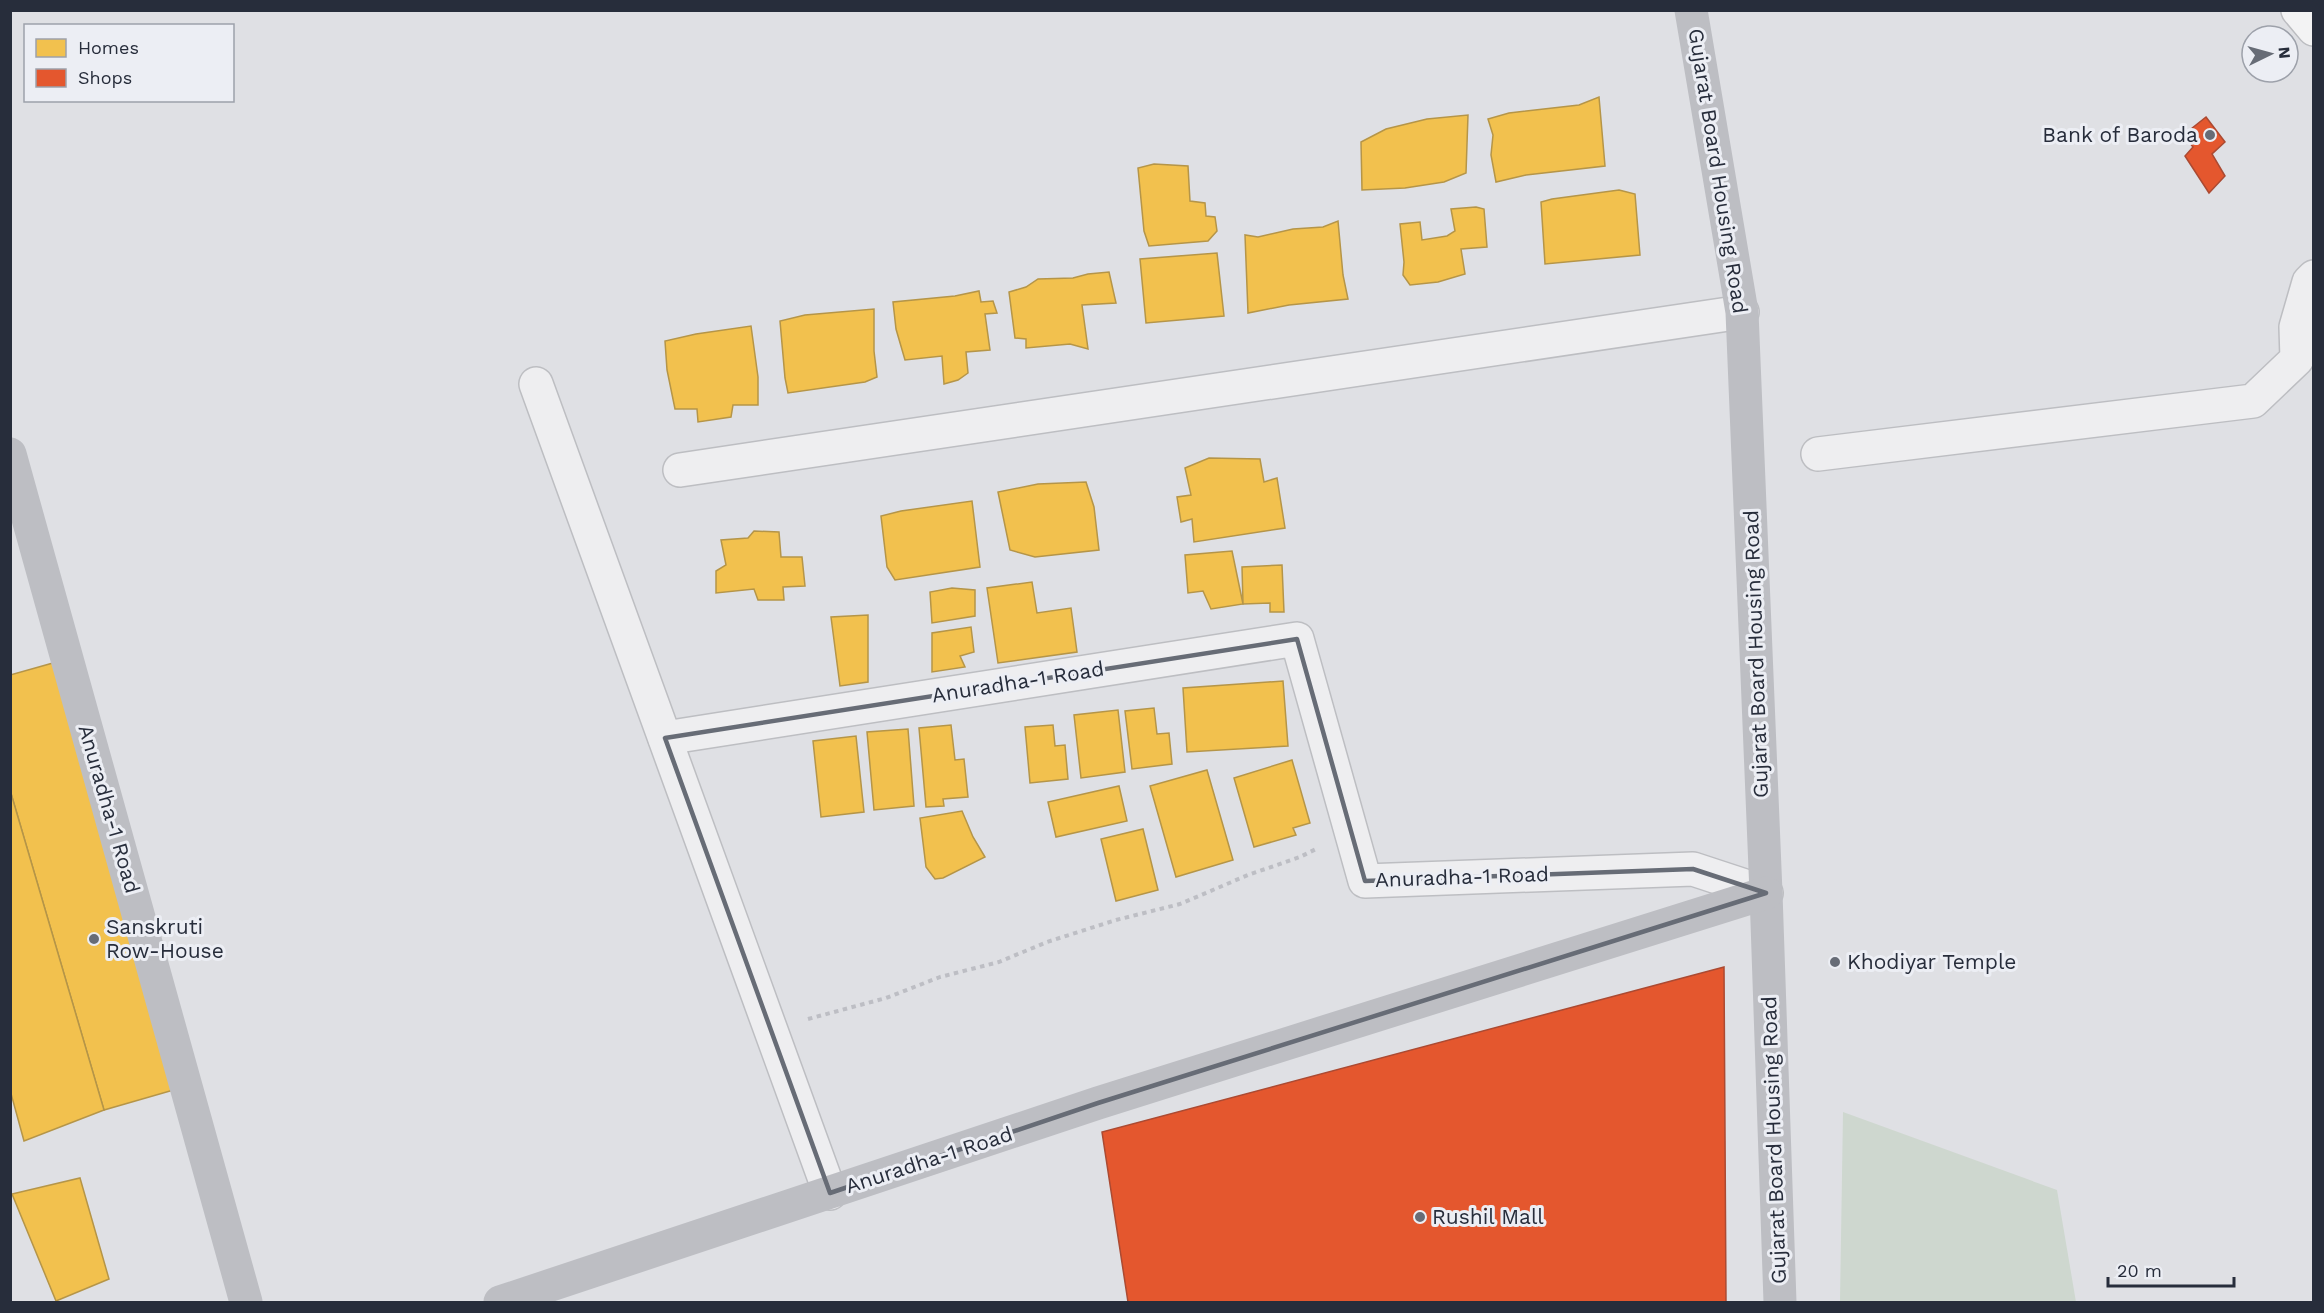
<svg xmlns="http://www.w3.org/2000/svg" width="2324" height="1313" viewBox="0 0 2324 1313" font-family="'Work Sans',sans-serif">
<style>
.green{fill:#ced7cf}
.homes{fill:#f2c14e;stroke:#b59548;stroke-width:1.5}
.shops{fill:#e4572e;stroke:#ab4a32;stroke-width:1.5}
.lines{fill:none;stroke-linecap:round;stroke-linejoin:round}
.street-casing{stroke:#bdbec2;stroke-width:36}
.primary-casing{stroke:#bcbdc1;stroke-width:36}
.path{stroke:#bdbec4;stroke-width:4;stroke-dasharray:4.5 4.5;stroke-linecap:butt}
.street{stroke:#eeeef0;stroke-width:33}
.secondary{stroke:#bdbec3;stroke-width:33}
.primary{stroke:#f3f3f4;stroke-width:33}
.marked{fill:none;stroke:#676c76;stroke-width:4.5;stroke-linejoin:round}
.poi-dot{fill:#676c76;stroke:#eceef4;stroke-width:2}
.labels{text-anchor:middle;stroke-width:6;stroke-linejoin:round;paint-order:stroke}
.poi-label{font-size:21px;fill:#272d3b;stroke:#eceef4;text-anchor:start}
.street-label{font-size:21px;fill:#272d3b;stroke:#eceef4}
</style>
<rect width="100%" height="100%" fill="#dfe0e4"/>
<path class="green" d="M1843,1112L2057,1190L2076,1302H1840Z"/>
<g class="homes">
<path d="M1599,97L1605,166L1526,175L1496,182L1491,155L1493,135L1488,119L1509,113L1579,105Z"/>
<path d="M1468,115L1466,173L1444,182L1405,188L1362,190L1361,142L1386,129L1427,119Z"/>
<path d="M1154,164L1188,166L1190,201L1205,203L1206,216L1215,217L1217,231L1208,241L1149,246L1144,231L1138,168Z"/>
<path d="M1619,190L1635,194L1640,255L1545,264L1541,202L1552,199Z"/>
<path d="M1476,207L1484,209L1487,247L1461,249L1465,274L1438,282L1410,285L1403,275L1404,262L1400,224L1420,222L1422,240L1447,236L1455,231L1451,209Z"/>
<path d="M1338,221L1343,275L1348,299L1289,305L1248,313L1245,235L1258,237L1293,229L1323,227Z"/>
<path d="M1217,253L1224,316L1146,323L1140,259Z"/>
<path d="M1109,272L1116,303L1082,305L1088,349L1070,344L1026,348V339L1015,338L1009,292L1026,287L1038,279L1073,278L1088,274Z"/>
<path d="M979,291L981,302L993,301L997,313L985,314L990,350L966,352L968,373L958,380L944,384L942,356L905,360L896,329L893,302L955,296Z"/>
<path d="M874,309V351L877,377L865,382L788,393L785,378L780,321L805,315Z"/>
<path d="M751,326L758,377V405H733L731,417L698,422L697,409H675L667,370L665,341L696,334Z"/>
<path d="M1209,458L1260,459L1264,482L1277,478L1285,528L1194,542L1192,519L1181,522L1177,497L1191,495L1185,468Z"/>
<path d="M1086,482L1094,507L1099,550L1035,557L1010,550L998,492L1038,484Z"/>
<path d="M972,501L980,567L895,580L887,567L881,516L901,511Z"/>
<path d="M754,531L779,532L781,557H802L805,586L783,587L784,600H758L754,589L716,593V571L726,565L721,540L748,538Z"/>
<path d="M1232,551L1243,604L1211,609L1203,591L1188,593L1185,555Z"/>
<path d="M1282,565L1284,612H1270V603L1243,604L1242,567Z"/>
<path d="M1032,582L1037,613L1071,608L1077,652L998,663L987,588Z"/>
<path d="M952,588L975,590V616L932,623L930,592Z"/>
<path d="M868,615V682L840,686L831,617Z"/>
<path d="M971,627L974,652L960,656L965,667L932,672V633Z"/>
<path d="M53,663L177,1089L104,1110L10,790V675Z"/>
<path d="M1283,681L1288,746L1187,752L1183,688Z"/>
<path d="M1154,708L1157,734L1169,733L1172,764L1132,769L1125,711Z"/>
<path d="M1118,710L1125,772L1081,778L1074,715Z"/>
<path d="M951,725L955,760L964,759L968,797L943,799L944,806L926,807L919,728Z"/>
<path d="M1053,725L1055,746L1065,745L1068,779L1030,783L1025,727Z"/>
<path d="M908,729L914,806L874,810L867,732Z"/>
<path d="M856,736L864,812L821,817L813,741Z"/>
<path d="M1292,760L1310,823L1293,828L1296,835L1254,847L1234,778Z"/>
<path d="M1207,770L1233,860L1176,877L1150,786Z"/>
<path d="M1119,786L1127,821L1056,837L1048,802Z"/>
<path d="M10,790L104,1110L24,1141L10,1090Z"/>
<path d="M962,811L973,837L985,857L943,878L935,879L926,867L920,818Z"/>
<path d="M1143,829L1158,890L1116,901L1101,839Z"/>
<path d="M80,1178L109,1279L56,1301L12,1194Z"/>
</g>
<g class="shops">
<path d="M2206,117L2225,142L2212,154L2225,176L2209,193L2185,156L2193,147L2186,138L2191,129Z"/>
<path d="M1724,967L1726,1302H1128L1102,1132Z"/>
</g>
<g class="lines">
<g class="street-casing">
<g id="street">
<path d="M536,384L830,1193"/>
<path d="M1818,454L2253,401L2297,359L2296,327L2309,282L2314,277"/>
<path d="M680,470L1742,312"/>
<path d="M665,738L1297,639L1365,881L1693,869L1766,893"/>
</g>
</g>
<g class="primary-casing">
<path id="primary" d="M2298,10L2314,29"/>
</g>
<path class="path" d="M808,1019L886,998L940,977L999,962L1047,942L1116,920L1180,904L1248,875L1300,857L1318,848"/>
<use href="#street" class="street"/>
<g class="secondary">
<path d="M1691,10L1742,312L1766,893L1780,1302"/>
<path d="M10,454L246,1302"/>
<path d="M500,1302L1098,1103L1766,893"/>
</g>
<use href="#primary" class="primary"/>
</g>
<path class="marked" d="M1297,639L1365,881L1693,869L1766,893L1098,1103L830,1193L665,738Z"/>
<g class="poi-dot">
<circle cx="2210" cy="135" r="6"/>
<circle cx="94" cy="939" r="6"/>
<circle cx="1835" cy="962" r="6"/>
<circle cx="1420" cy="1217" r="6"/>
</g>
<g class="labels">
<g class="poi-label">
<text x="2198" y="142" text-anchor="end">Bank of Baroda</text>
<text x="106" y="934">Sanskruti<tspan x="106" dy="24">Row-House</tspan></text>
<text x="1847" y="969">Khodiyar Temple</text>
<text x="1432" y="1224">Rushil Mall</text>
</g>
<g class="street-label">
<text transform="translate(1718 171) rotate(81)" y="7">Gujarat Board Housing Road</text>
<text transform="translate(1756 654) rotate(-92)" y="7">Gujarat Board Housing Road</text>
<text transform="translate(1018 682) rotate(-9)" y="7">Anuradha-1 Road</text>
<text transform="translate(109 809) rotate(74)" y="7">Anuradha-1 Road</text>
<text transform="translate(1462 877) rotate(-2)" y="7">Anuradha-1 Road</text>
<text transform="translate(1774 1140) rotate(-92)" y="7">Gujarat Board Housing Road</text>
<text transform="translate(929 1160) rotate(-18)" y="7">Anuradha-1 Road</text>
</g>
</g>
<rect width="2324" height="1313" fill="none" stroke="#272d3b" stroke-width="24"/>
<rect x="24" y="24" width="210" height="78" fill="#eceef4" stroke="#9da1aa" stroke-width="1.5"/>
<rect x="36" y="39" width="30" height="18" fill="#f2c14e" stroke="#9da1aa" stroke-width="1.5"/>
<text x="78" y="54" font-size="18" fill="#272d3b">Homes</text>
<rect x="36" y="69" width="30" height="18" fill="#e4572e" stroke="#9da1aa" stroke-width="1.5"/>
<text x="78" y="84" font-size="18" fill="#272d3b">Shops</text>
<g transform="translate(2270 54) rotate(85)"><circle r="28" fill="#eceef4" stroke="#9da1aa" stroke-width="1.5"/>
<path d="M0-4.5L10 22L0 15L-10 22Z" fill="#676c76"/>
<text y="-9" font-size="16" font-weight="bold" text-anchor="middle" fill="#272d3b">N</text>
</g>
<path d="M2108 1277v9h126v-9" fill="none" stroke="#272d3b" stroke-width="3"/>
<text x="2117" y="1277" font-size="18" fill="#272d3b" stroke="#eceef4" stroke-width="4.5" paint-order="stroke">20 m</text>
</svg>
